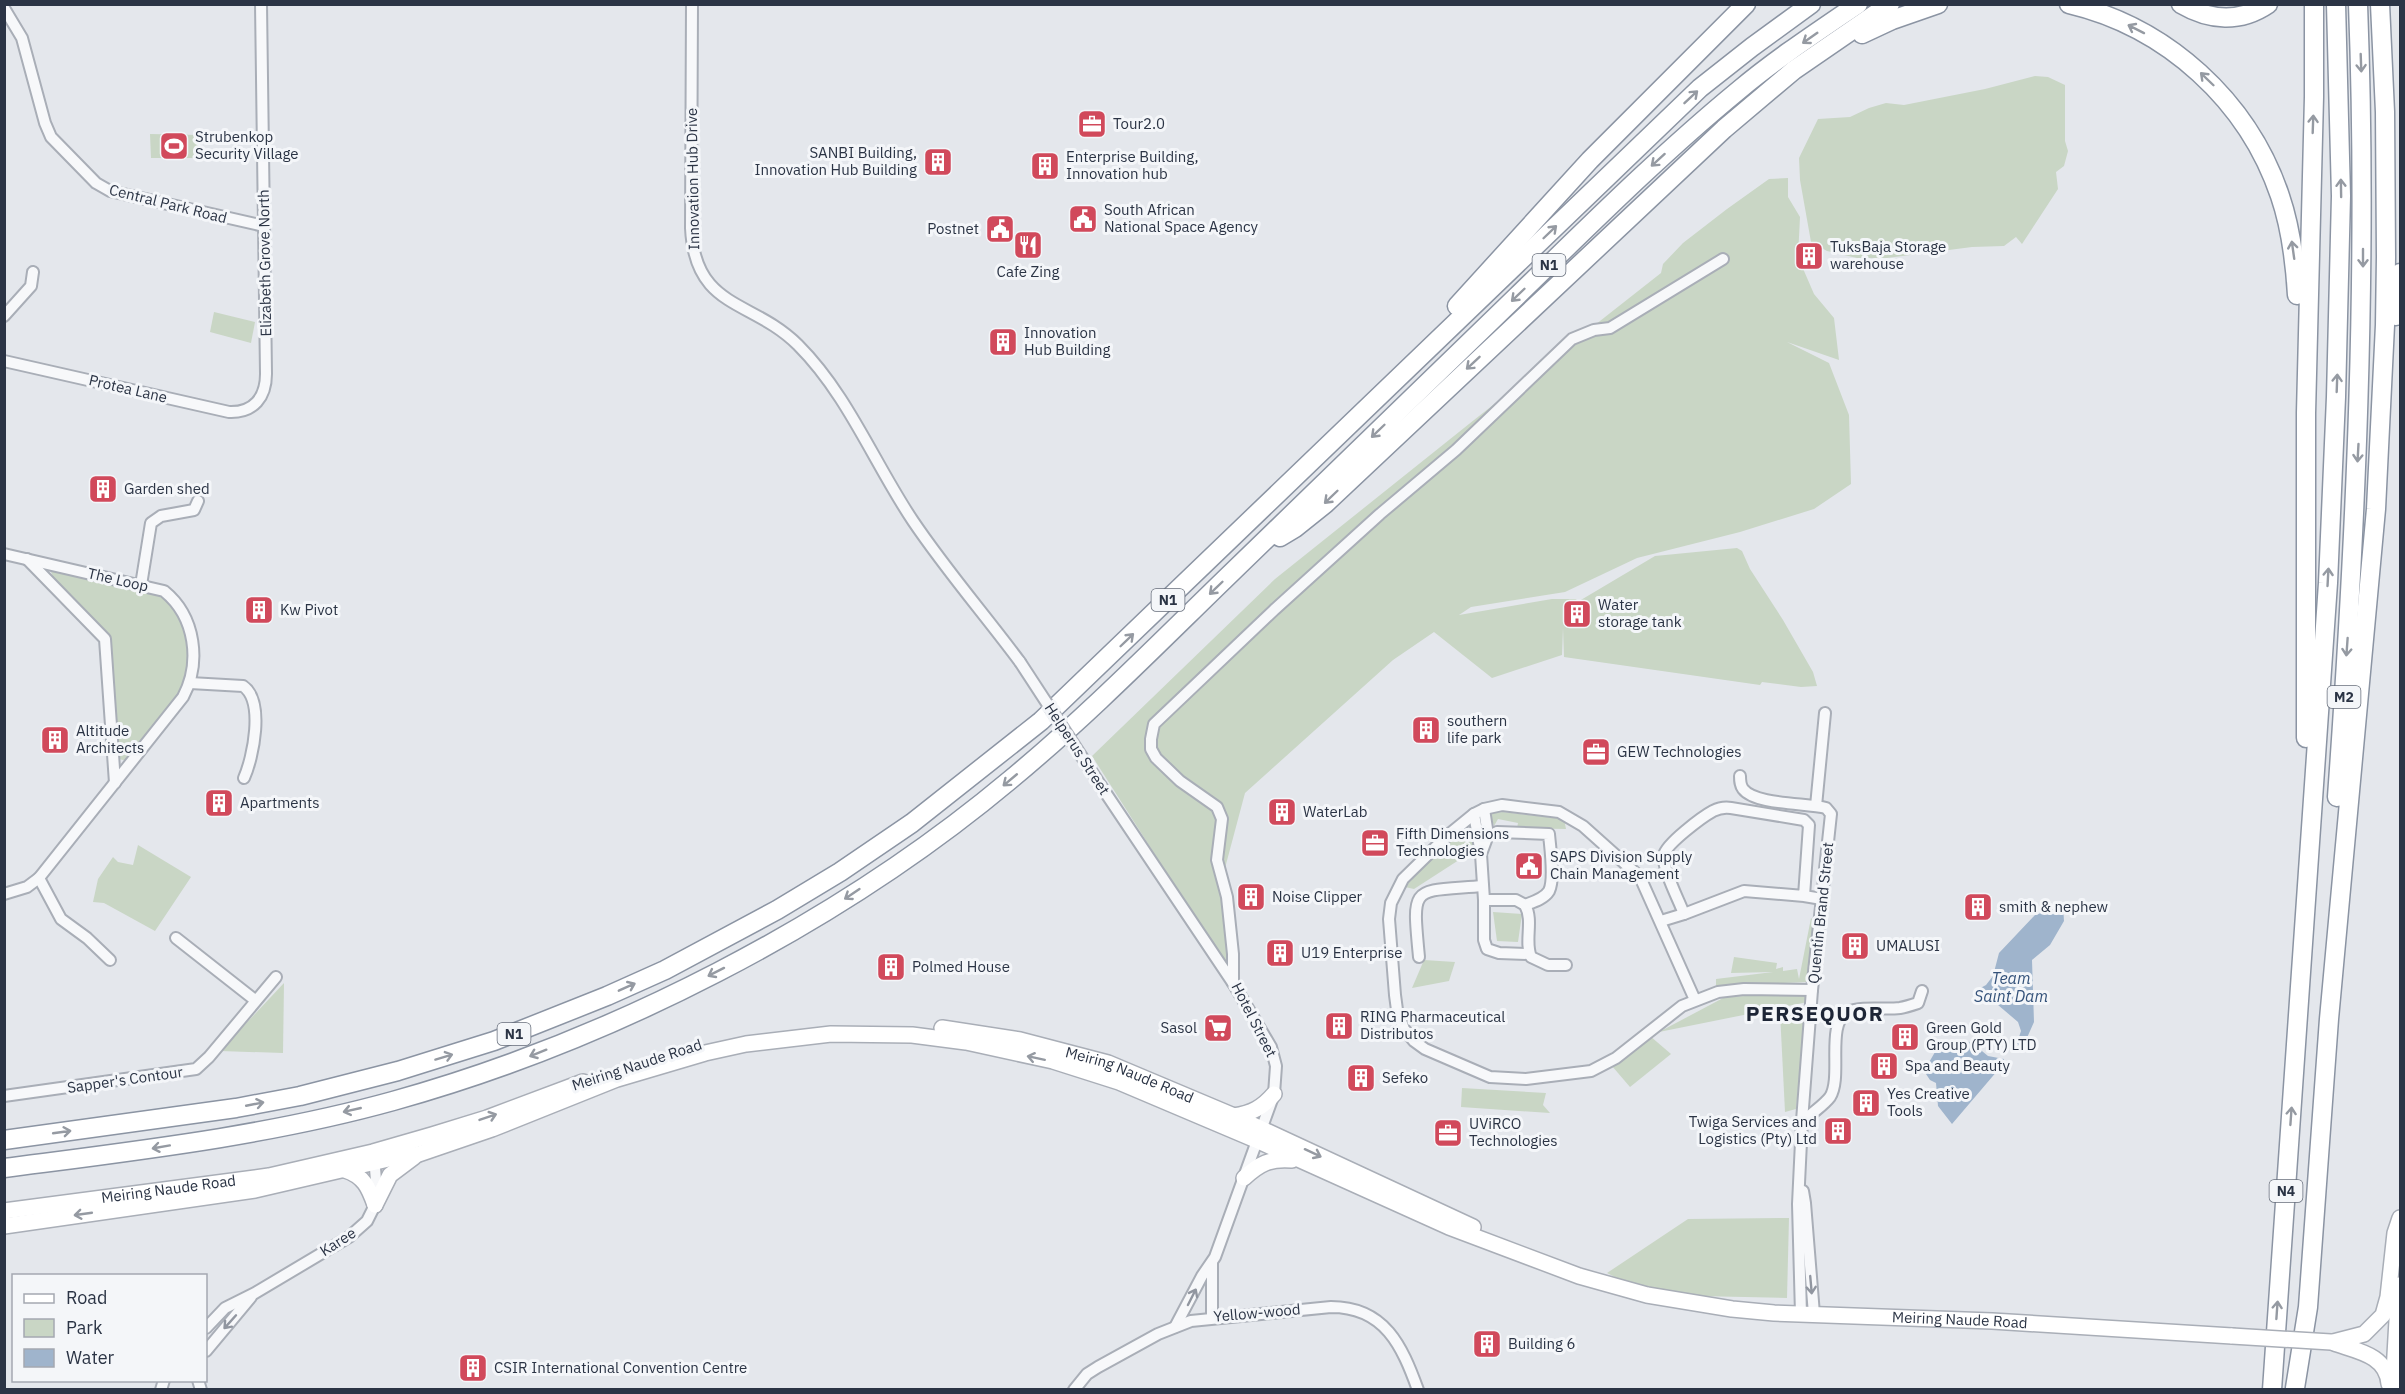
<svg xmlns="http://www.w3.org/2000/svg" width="2405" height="1394" viewBox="0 0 2405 1394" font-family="'IBM Plex Sans',sans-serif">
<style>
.green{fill:#c9d6c5}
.water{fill:#9fb4cc}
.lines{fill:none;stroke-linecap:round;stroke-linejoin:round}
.street-casing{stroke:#a9aeb7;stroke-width:14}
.secondary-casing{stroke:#a9aeb7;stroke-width:18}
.highway-casing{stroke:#8b94a3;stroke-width:21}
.street{stroke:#f7f8fa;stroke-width:10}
.secondary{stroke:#fff;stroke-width:15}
.highway{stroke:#fff;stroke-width:18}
.street-bridge-casing{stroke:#a9aeb7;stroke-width:14;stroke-linecap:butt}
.secondary-bridge-casing{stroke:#a9aeb7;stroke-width:18;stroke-linecap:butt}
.street-bridge{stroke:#f7f8fa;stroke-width:10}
.secondary-bridge{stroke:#fff;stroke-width:15}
.oneway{stroke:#959aa2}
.oneway2{stroke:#9196a0}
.labels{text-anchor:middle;stroke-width:6;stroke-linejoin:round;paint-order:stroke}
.shield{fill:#f4f6f9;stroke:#676e7b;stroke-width:1.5}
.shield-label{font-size:14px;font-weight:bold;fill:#2b3445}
.poi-label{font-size:15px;fill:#2b3445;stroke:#f4f6f9;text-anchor:start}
.street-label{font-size:15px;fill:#2b3445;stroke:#f4f6f9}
.water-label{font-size:16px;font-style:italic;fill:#34527a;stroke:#f4f6f9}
.district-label{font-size:21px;font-weight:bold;letter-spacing:1.5px;fill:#1d2536;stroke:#f4f6f9}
</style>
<rect width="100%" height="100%" fill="#e4e7ec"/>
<g class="green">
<path d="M2035,76L2048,77L2065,85V141L2068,151L2064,166L2056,172L2058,189L2022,244L2016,237L2004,246L1972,247L1887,258H1857L1827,251L1811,242L1800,180L1799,158L1818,119L1850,117L1869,108L1886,103L1904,105L1985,89Z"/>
<path d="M150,134L199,135L197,158H151Z"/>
<path d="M1788,178V197L1800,217L1798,257L1814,294L1834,318L1839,360L1787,342L1829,363L1849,415L1851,484L1814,509L1740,532L1637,558L1565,592L1471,607L1459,615L1552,599H1577L1563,608V616L1564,610L1655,556L1737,548L1742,551L1750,569L1783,620L1813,672L1817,686L1801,687L1762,682L1760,685L1564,657L1563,628L1562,655L1492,678L1434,632L1393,660L1245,793L1225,868L1228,969L1092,756L1275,579L1474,420L1661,273L1663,264L1683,243L1727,209L1769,179Z"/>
<path d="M214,312L255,322L251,343L210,332Z"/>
<path d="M56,571L162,595L176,609L188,635L190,663L184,688L127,761L119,759L117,748L111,640L102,627L54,579L51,572Z"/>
<path d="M1503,812L1564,819L1566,829L1517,828L1518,823L1498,819L1494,826L1490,813Z"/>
<path d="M1463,823L1479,847L1414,889L1405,887Z"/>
<path d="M138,845L191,877L155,931L104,903L93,902L98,879L113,857L118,862L133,865Z"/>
<path d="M1493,912L1522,914L1518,942L1497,941Z"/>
<path d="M1811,918L1816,923L1808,982L1716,986V979L1773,972L1731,973L1734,957L1777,963L1776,969L1783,967V971L1797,969L1799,979Z"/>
<path d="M1424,960L1455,962L1449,981L1412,988Z"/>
<path d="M284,983L283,1053L220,1051Z"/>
<path d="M1808,993V1002L1659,1032L1725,997Z"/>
<path d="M1806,1008L1796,1109L1785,1112L1780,1012Z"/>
<path d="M1650,1036L1671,1054L1630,1087L1612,1066Z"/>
<path d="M1462,1088L1546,1093L1543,1105L1550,1113L1461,1107Z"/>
<path d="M1789,1218L1787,1298L1650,1295L1607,1273L1688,1219Z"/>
</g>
<g class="water">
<path d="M2063,906L2064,921L2050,945L2032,960L2034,1022L2022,1049L2017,1043L2021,1031L2018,1022L1991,999L1977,998L1973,992L1986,985L1993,976L1999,953L2035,915Z"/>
<path d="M1942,1040L1971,1042L1988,1056L2004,1059L1998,1070L1952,1124L1938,1106L1936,1083L1930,1080L1924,1071Z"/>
</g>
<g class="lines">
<g class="street-casing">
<g id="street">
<path d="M692,4L691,228C695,310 752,299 798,345C848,395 874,463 913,521C946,570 985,615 1020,662"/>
<path d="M4,8L22,38L45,123L51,137L96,183L110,191L264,226"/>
<path d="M4,316L31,286L33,272"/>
<path d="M4,361L229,412C254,413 266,397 266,374L261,4"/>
<path d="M4,554L164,591C196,617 201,663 183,697L39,878L27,887L4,894"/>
<path d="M27,559L105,639L115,783"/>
<path d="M141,585L151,523L161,516L194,510L198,501"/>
<path d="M190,683L243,686C265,701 253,758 244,778"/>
<path d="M1740,776C1740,781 1740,785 1743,789C1755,805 1807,803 1826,808L1831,814L1812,990L1802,1121L1798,1204L1801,1314"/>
<path d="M1101,786L1233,983L1271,1047L1276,1066L1274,1094L1215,1257L1202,1276L1175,1327"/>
<path d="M1816,806L1825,713"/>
<path d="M1474,814L1481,854L1484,900H1516L1525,905C1534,921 1524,941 1531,957L1548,965H1566"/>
<path d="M1497,832L1549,834C1550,847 1555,879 1549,891C1544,899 1533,902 1525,905"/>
<path d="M1481,854L1488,835L1484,809"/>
<path d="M39,878L61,919L87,938L110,960"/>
<path d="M1804,896L1744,891L1684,914C1679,900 1662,869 1664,855C1666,844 1702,817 1713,811C1719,808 1725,807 1731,808L1804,820L1809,825L1804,896L1822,899"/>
<path d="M1484,900V940L1487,949L1499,953L1529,954"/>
<path d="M1661,921L1684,914"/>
<path d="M176,938L255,1000"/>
<path d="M1419,957C1412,883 1411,892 1483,886"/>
<path d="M1233,983V954L1227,897L1217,860L1222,819L1217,807L1180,781L1156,758L1151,749V739L1154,724L1274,610L1380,514L1456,450L1572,339L1594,330L1610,328L1723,259"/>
<path d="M1695,1000L1640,877L1583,826L1559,812L1502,805L1484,809L1474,814L1447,836L1403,879L1391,903L1389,919L1395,995L1397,1010L1404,1029L1414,1041L1425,1049L1490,1077L1526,1079L1591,1071L1616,1058L1682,1006L1718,992L1744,989L1812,990"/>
<path d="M4,1096L196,1069L209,1057L276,977"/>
<path d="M1806,1119C1813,1112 1824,1105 1830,1097C1843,1077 1825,1023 1848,1012C1863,1006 1884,1010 1900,1008C1906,1007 1912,1005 1918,1003L1922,991"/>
<path d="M1803,1191L1805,1203L1814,1314"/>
<path d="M1212,1317V1263"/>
<path d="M206,1328L225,1308L255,1293L349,1237L367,1221L375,1205L376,1180L374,1157"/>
<path d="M206,1351L251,1297"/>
<path d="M198,1380L201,1390"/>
<path d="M161,1390L164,1380"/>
<path d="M1074,1390L1087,1374L1098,1367L1158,1334L1191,1321L1331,1307C1385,1307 1402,1346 1418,1390"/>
</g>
</g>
<g class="secondary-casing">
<g id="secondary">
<path id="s1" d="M942,1028L1020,1040L1108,1063L1234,1116L1473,1227"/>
<path d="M1234,1116C1252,1113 1262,1108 1274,1094"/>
<path d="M345,1170C364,1176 369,1188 375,1205"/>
<path d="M1244,1178C1259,1164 1270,1158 1292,1160"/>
<path d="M375,1205L390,1175L414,1157"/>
<path id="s2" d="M4,1211L269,1176L373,1152L432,1135L487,1118L583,1082"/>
<path id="s3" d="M4,1226L255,1190L410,1154L416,1155L492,1129L617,1079L705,1053L746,1044L831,1034L912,1035L966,1042L1053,1061L1119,1082L1256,1140L1449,1227L1579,1276L1647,1295L1732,1309L1774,1313L1992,1321L2232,1336"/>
<path d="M2333,1342L2364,1334L2383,1315L2388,1297L2395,1233L2400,1218"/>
<path d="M2334,1343C2357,1351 2387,1355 2389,1384"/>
<path d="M2393,1390L2399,1285"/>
</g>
</g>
<g class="highway-casing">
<g id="highway">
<path d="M2069,4C2167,27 2248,101 2280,196C2291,228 2295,261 2297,295"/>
<path d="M2181,4C2210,21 2240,23 2268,4"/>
<path d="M1862,34L1892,20L1938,4"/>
<path d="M1457,306L1590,160L1746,4"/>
<path d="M2396,316L2400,273"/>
<path d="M1280,537L1295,528L1325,504L1724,129L1794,70L1890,4"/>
<path d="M2306,738V413L2314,97V4"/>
<path d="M2337,797C2356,533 2368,269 2358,4"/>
<path d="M4,1140L236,1108L300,1096L398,1071L494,1041L607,996L665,970L777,910L840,872L912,823L1041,721L1700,88L1752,47L1811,4"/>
<path d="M4,1168C134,1151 267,1136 393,1101C609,1041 838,924 1010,780C1085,718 1154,648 1224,580C1321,486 1418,392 1516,297C1588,227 1660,155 1739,90C1776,59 1817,32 1858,4"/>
<path d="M2295,1388L2308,1307L2329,1019L2376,509L2385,325L2386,257L2385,112L2380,4"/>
<path d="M2272,1390L2328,583L2336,397L2341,196L2336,4"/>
</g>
</g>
<use href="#street" class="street"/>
<use href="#secondary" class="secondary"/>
<use href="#highway" class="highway"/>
<g class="street-bridge-casing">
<path id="street-bridge" d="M1020,662L1101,786"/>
</g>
<g class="secondary-bridge-casing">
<path id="secondary-bridge" d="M2232,1336L2331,1342"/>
</g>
<use href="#street-bridge" class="street-bridge"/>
<use href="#secondary-bridge" class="secondary-bridge"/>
</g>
<defs><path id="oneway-shaft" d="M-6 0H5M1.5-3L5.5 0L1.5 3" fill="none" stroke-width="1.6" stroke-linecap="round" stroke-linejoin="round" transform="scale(1.5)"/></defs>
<g class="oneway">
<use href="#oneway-shaft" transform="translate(2136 29) rotate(-153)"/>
<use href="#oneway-shaft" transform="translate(1810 38) rotate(145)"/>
<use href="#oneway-shaft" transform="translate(2361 63) rotate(88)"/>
<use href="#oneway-shaft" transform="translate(2207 79) rotate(-136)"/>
<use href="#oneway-shaft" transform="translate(1691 97) rotate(-43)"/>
<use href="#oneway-shaft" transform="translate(2313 124) rotate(-88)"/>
<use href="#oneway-shaft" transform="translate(1658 160) rotate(138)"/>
<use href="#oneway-shaft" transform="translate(2341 188) rotate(-91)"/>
<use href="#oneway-shaft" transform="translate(1550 232) rotate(-44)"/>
<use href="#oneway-shaft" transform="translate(2293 250) rotate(-98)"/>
<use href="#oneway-shaft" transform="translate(2363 258) rotate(90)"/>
<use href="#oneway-shaft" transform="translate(1518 295) rotate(136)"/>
<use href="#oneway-shaft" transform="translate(1473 363) rotate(137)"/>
<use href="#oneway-shaft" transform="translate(2337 383) rotate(-88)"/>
<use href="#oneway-shaft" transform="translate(1378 431) rotate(136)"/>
<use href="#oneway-shaft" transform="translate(2358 453) rotate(93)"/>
<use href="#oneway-shaft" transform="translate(1331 497) rotate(136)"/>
<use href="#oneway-shaft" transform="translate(2328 577) rotate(-87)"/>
<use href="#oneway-shaft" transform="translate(1216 588) rotate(136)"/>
<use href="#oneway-shaft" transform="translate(1127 640) rotate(-44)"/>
<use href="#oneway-shaft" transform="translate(2347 647) rotate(94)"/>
<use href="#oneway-shaft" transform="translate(1010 780) rotate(140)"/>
<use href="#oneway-shaft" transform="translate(852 894) rotate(146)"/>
<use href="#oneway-shaft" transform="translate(716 972) rotate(153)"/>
<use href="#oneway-shaft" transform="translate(627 987) rotate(-24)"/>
<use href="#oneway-shaft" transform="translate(538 1053) rotate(158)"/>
<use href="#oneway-shaft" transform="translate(444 1057) rotate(-17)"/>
<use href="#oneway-shaft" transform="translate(1036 1058) rotate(-168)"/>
<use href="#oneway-shaft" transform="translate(255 1104) rotate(-11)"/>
<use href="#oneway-shaft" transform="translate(352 1110) rotate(167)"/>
<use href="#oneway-shaft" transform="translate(2291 1116) rotate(-86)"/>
<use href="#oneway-shaft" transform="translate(488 1117) rotate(-19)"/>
<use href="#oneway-shaft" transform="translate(62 1132) rotate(-8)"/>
<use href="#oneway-shaft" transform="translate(161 1147) rotate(170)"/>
<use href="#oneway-shaft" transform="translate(1313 1153) rotate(25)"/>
<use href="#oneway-shaft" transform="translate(83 1214) rotate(172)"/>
<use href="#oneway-shaft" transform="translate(2277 1310) rotate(-86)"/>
</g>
<g class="oneway2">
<use href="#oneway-shaft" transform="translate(1811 1285) rotate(85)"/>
<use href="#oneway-shaft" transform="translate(1192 1297) rotate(-63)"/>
<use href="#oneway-shaft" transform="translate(230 1322) rotate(132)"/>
</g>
<defs>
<g id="office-square" transform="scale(1.5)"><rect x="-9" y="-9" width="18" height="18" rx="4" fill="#d1495b" stroke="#f4f6f9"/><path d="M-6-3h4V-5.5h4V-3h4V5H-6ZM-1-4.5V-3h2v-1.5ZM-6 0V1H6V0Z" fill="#fff"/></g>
<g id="stadium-square" transform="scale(1.5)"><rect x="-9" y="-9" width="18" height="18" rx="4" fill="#d1495b" stroke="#f4f6f9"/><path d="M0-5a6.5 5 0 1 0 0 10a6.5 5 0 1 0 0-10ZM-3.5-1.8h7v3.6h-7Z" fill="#fff"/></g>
<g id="building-square" transform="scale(1.5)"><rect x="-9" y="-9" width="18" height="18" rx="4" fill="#d1495b" stroke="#f4f6f9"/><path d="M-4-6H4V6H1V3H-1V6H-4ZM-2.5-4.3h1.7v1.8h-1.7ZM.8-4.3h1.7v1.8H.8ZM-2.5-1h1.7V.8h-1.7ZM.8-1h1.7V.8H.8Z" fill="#fff"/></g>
<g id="civic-square" transform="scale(1.5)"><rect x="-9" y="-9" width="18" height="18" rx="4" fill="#d1495b" stroke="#f4f6f9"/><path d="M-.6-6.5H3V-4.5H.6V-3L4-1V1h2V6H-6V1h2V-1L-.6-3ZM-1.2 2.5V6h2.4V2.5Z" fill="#fff"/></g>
<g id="restaurant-square" transform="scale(1.5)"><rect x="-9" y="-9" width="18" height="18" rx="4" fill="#d1495b" stroke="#f4f6f9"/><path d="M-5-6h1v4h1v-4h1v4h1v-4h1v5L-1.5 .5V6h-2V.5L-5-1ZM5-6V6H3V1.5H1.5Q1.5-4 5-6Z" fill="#fff"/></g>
<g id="supermarket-square" transform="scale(1.5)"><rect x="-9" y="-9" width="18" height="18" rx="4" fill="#d1495b" stroke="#f4f6f9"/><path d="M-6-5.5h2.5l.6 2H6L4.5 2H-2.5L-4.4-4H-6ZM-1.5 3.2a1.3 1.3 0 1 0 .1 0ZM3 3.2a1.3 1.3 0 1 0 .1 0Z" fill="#fff"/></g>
</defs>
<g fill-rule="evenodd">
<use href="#office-square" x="1092" y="124"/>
<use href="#stadium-square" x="174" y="146"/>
<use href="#building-square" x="938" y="162"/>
<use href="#building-square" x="1045" y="166"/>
<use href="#civic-square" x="1083" y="219"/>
<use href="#civic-square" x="1000" y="229"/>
<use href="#restaurant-square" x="1028" y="245"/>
<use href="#building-square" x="1809" y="256"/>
<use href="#building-square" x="1003" y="342"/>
<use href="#building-square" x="103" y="489"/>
<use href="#building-square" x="259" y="610"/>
<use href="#building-square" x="1577" y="614"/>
<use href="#building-square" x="1426" y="730"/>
<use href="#building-square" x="55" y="740"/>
<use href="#office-square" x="1596" y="752"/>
<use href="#building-square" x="219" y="803"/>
<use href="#building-square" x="1282" y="812"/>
<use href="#office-square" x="1375" y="843"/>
<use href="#civic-square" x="1529" y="866"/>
<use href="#building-square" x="1251" y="897"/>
<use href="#building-square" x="1978" y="907"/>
<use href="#building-square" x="1855" y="946"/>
<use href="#building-square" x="1280" y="953"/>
<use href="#building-square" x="891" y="967"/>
<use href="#building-square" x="1339" y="1026"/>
<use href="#supermarket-square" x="1218" y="1028"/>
<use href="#building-square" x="1905" y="1037"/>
<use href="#building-square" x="1884" y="1066"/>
<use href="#building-square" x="1361" y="1078"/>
<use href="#building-square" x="1866" y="1103"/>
<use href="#building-square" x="1838" y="1131"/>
<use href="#office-square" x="1448" y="1133"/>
<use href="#building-square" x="1487" y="1344"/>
<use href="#building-square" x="473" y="1368"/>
</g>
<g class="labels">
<g class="shield">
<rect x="1532.5" y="254" width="33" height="22" rx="4.5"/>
<rect x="1151.5" y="589" width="33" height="22" rx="4.5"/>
<rect x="2327.5" y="686" width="33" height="22" rx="4.5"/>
<rect x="497.5" y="1023" width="33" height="22" rx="4.5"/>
<rect x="2269.5" y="1180" width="33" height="22" rx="4.5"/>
</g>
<g class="shield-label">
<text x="1549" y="270">N1</text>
<text x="1168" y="605">N1</text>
<text x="2344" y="702">M2</text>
<text x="514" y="1039">N1</text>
<text x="2286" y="1196">N4</text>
</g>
<g class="poi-label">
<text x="1113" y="129">Tour2.0</text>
<text x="195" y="142">Strubenkop<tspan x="195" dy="17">Security Village</tspan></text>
<text x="917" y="158" text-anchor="end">SANBI Building,<tspan x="917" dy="17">Innovation Hub Building</tspan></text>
<text x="1066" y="162">Enterprise Building,<tspan x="1066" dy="17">Innovation hub</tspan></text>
<text x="1104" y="215">South African<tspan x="1104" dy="17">National Space Agency</tspan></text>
<text x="979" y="234" text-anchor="end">Postnet</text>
<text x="1830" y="252">TuksBaja Storage<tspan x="1830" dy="17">warehouse</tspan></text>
<text x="1028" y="277" text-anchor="middle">Cafe Zing</text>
<text x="1024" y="338">Innovation<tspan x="1024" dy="17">Hub Building</tspan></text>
<text x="124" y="494">Garden shed</text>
<text x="1598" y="610">Water<tspan x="1598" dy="17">storage tank</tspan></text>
<text x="280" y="615">Kw Pivot</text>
<text x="1447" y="726">southern<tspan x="1447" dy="17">life park</tspan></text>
<text x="76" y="736">Altitude<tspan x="76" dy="17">Architects</tspan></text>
<text x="1617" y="757">GEW Technologies</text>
<text x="240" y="808">Apartments</text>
<text x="1303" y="817">WaterLab</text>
<text x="1396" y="839">Fifth Dimensions<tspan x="1396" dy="17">Technologies</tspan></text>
<text x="1550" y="862">SAPS Division Supply<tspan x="1550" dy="17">Chain Management</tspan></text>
<text x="1272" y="902">Noise Clipper</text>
<text x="1999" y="912">smith &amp; nephew</text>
<text x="1876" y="951">UMALUSI</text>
<text x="1301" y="958">U19 Enterprise</text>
<text x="912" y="972">Polmed House</text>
<text x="1360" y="1022">RING Pharmaceutical<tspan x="1360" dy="17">Distributos</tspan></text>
<text x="1197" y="1033" text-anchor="end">Sasol</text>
<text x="1926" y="1033">Green Gold<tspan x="1926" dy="17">Group (PTY) LTD</tspan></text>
<text x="1905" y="1071">Spa and Beauty</text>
<text x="1382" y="1083">Sefeko</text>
<text x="1887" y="1099">Yes Creative<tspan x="1887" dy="17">Tools</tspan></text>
<text x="1817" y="1127" text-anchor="end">Twiga Services and<tspan x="1817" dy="17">Logistics (Pty) Ltd</tspan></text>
<text x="1469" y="1129">UViRCO<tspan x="1469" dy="17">Technologies</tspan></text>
<text x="1508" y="1349">Building 6</text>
<text x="494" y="1373">CSIR International Convention Centre</text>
</g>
<g class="street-label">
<text transform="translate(693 179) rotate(-91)" y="5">Innovation Hub Drive</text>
<text transform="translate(168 204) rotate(14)" y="5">Central Park Road</text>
<text transform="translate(265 263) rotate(-91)" y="5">Elizabeth Grove North</text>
<text transform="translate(128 389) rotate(13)" y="5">Protea Lane</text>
<text transform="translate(118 580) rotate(13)" y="5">The Loop</text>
<text transform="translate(1077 749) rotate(57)" y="5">Helperus Street</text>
<text transform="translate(1821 913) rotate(-84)" y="5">Quentin Brand Street</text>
<text transform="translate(1254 1020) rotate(63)" y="5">Hotel Street</text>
<text transform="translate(637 1065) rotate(-18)" y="5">Meiring Naude Road</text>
<text dy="5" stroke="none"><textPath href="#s1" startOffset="194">Meiring Naude Road</textPath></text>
<text transform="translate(125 1080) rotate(-8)" y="5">Sapper's Contour</text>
<text dy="5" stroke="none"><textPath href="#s2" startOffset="166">Meiring Naude Road</textPath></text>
<text transform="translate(338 1242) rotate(-33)" y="5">Karee</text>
<text transform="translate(1257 1313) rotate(-5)" y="5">Yellow-wood</text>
<text dy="5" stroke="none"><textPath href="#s3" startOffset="2031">Meiring Naude Road</textPath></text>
</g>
<g class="water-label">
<text x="2011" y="984">Team<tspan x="2011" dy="18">Saint Dam</tspan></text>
</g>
<g class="district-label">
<text x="1815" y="1021">PERSEQUOR</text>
</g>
</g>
<rect width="2405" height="1394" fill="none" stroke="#2b3445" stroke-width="12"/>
<rect x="12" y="1274" width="195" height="108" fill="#f4f6f9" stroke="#a4a8b1" stroke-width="1.5"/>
<rect x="24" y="1294" width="30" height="9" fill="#ffffff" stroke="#a4a8b1" stroke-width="1.5"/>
<text x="66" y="1304" font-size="18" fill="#2b3445">Road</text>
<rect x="24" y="1319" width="30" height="18" fill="#c9d6c5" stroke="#a4a8b1" stroke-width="1.5"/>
<text x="66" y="1334" font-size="18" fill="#2b3445">Park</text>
<rect x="24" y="1349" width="30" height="18" fill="#9fb4cc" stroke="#a4a8b1" stroke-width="1.5"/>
<text x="66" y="1364" font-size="18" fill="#2b3445">Water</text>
</svg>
